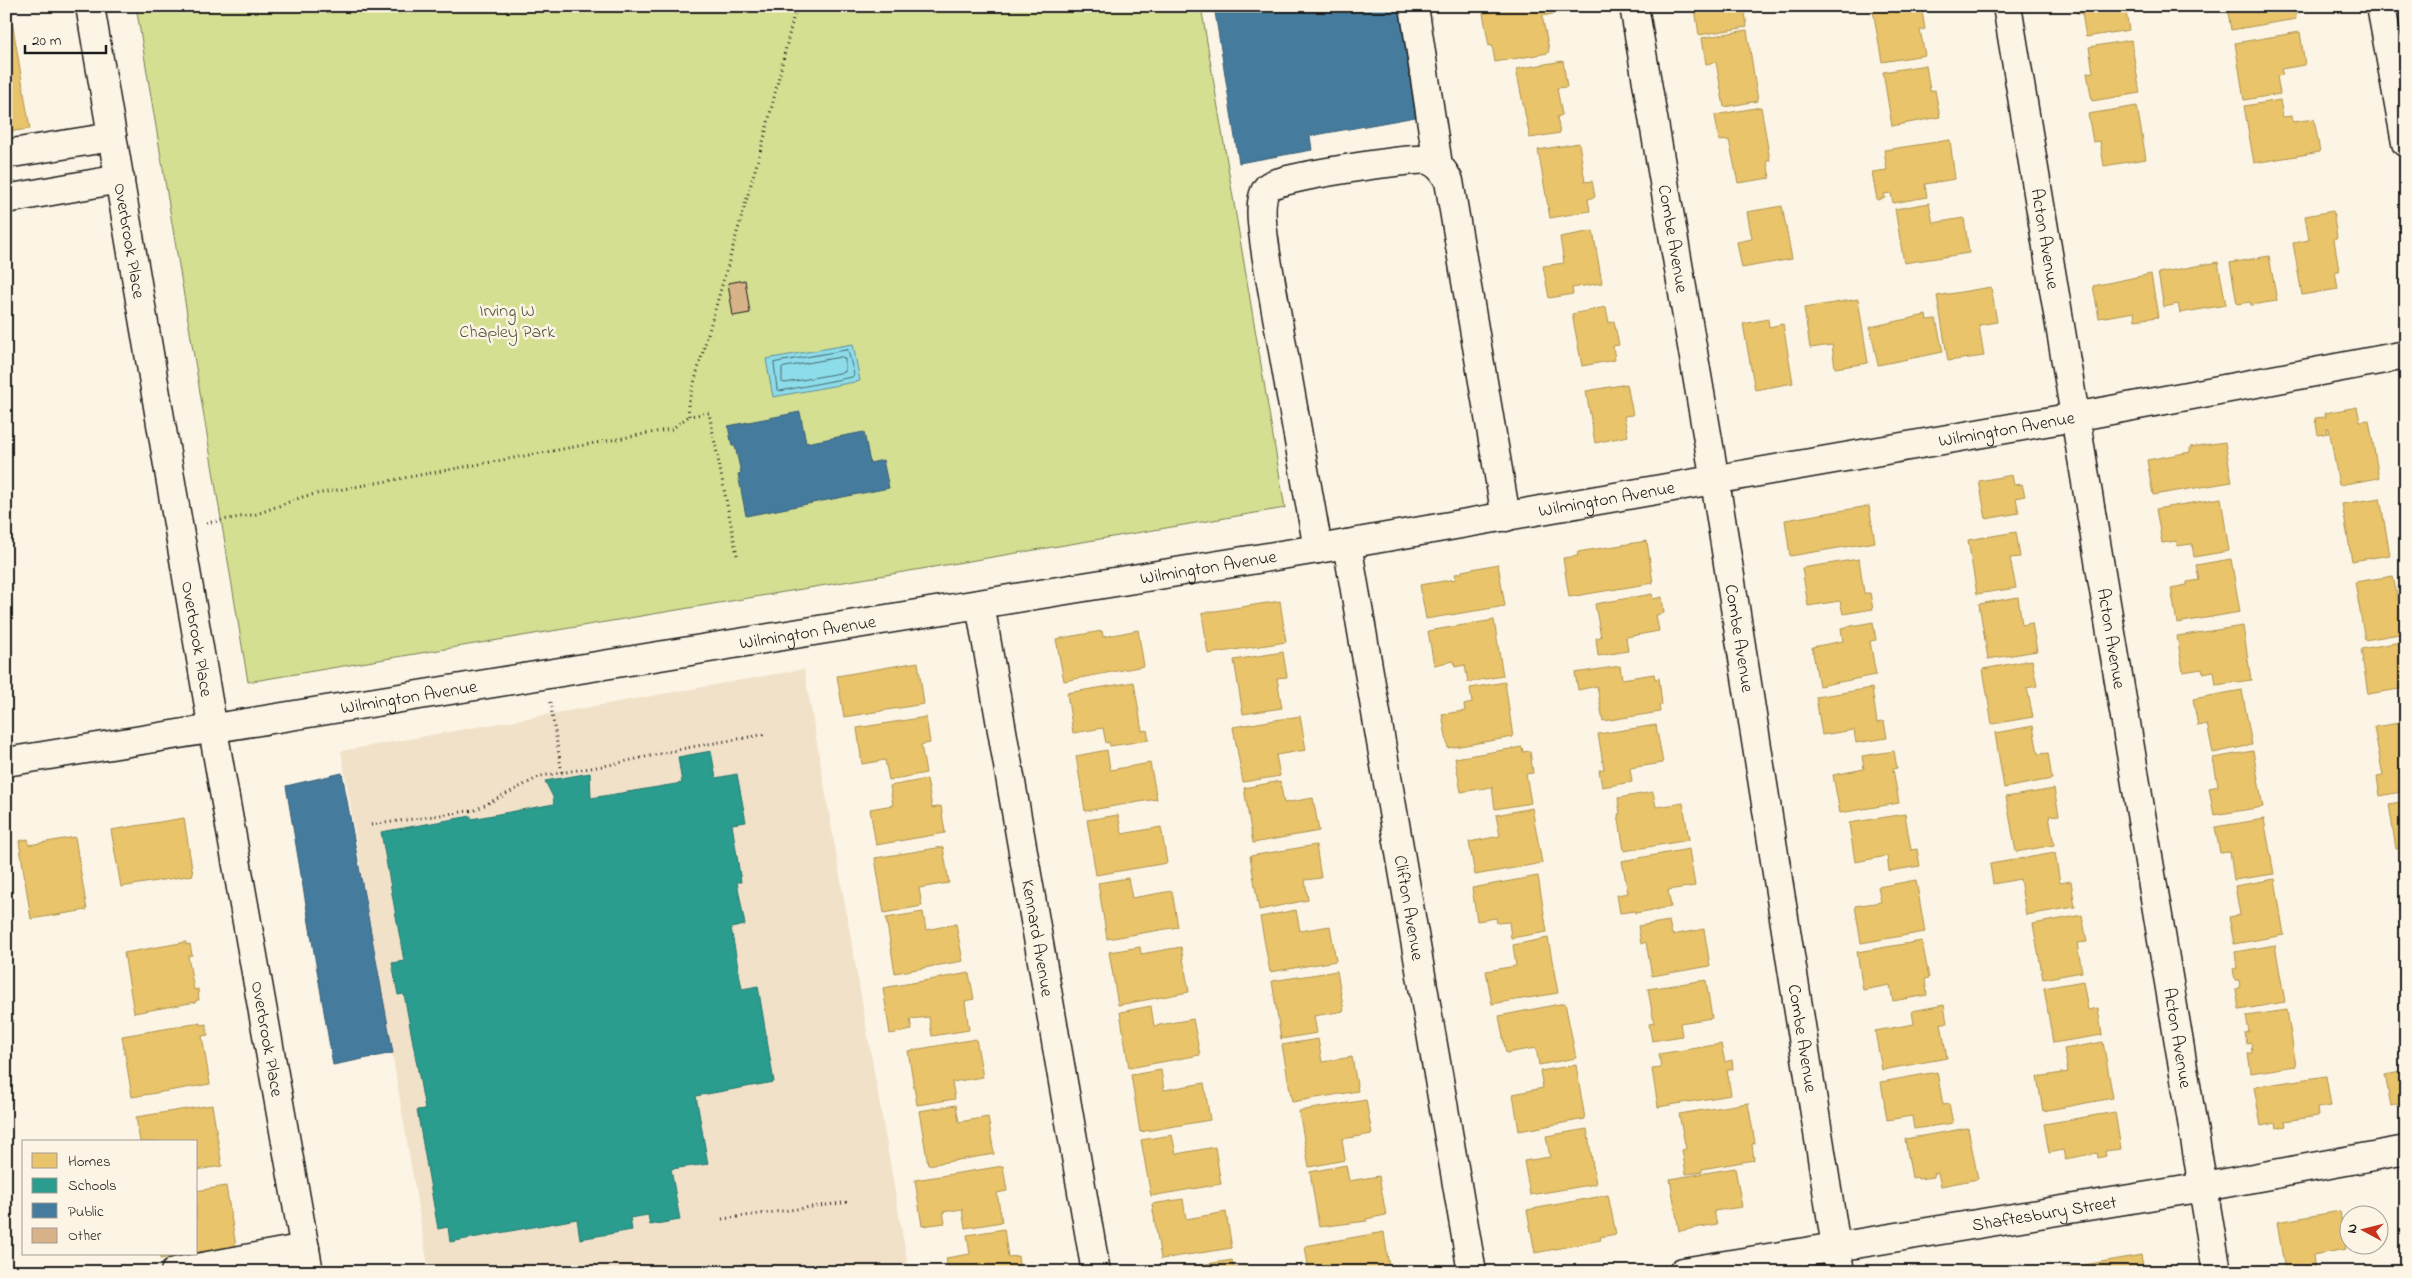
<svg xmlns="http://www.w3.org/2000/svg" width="2412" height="1278" viewBox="0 0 2412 1278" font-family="'Indie Flower',sans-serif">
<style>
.built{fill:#f1e1c9}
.green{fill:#d4df92;stroke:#787e57}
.water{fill:#8ddcea;stroke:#608f98}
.homes{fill:#e9c46a;stroke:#ac9253}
.schools{fill:#2a9d8f;stroke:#26766c}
.public{fill:#457b9d;stroke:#395e76}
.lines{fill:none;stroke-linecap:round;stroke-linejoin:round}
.shore{stroke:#49696e;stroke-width:1}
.building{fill:#d8b289;stroke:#1c1c1c}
.minor-casing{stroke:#1c1c1c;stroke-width:31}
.path{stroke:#1c1c1c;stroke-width:3;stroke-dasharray:1 4;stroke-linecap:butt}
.minor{stroke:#fcf5e5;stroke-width:28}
.labels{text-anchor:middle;stroke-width:5;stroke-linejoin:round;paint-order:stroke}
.street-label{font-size:18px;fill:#1c1c1c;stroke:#fcf5e5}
.park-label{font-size:18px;fill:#53563f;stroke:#fcf5e5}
</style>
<rect width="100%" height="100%" fill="#fcf5e5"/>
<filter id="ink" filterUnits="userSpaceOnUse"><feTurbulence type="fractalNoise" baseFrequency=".02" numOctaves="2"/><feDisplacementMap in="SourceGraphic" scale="10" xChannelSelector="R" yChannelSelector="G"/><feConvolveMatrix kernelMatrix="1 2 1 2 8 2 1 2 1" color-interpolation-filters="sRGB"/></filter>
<g filter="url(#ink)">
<path class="built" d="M804,669L909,1272H429L341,751Z"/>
<path class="green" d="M136,6H1201L1285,508L248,682Z"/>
<path class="water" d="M853,344L860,381L773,397L766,359Z"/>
<g class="homes">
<path d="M1525,6H1552L1553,14L1542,16L1549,49L1548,53L1495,62L1492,45L1489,46L1483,13Z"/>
<path d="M1744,6L1747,27L1699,35L1695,9L1707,6Z"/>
<path d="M1898,6H1921L1925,29L1920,30L1925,55L1882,62L1873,10Z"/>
<path d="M2076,6H2125L2129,30L2086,37L2082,13H2077Z"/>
<path d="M2227,6H2294L2296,19L2231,30Z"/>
<path d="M12,21L30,129L6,132V22Z"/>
<path d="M1747,30L1758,101L1724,107L1716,62L1706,64L1702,38Z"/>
<path d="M2300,32L2305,65L2281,69L2283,75L2277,76L2280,94L2244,100L2235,43Z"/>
<path d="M2131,40L2140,93L2092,101L2087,73L2093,72L2089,47Z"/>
<path d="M1563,61L1567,87L1557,88L1562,115L1557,117L1560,133L1530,138L1516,69Z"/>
<path d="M1926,65L1930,91L1935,90L1940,117L1892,126L1883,72Z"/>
<path d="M2280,100L2283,117L2292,116L2293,122L2314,119L2320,152L2254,163L2244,106Z"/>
<path d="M2137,106L2146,159L2104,166L2100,141L2093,142L2088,114Z"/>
<path d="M1761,107L1770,160L1767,161L1770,178L1738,183L1729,140L1719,141L1715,115Z"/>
<path d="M1950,140L1955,179L1925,184L1927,197L1893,203L1891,193L1884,194L1885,198L1877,200L1872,172L1887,170L1884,150Z"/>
<path d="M1579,143L1585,182L1592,181L1595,197L1588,199L1590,211L1550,218L1538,150Z"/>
<path d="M1929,203L1933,223L1964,218L1969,253L1904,263L1895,209Z"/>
<path d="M1782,206L1792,259L1742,268L1737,242L1752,239L1747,212Z"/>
<path d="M2333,211L2337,238L2334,239L2339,271H2335L2338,289L2302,295L2293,243L2309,240L2305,216Z"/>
<path d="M1593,231L1602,283L1572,288L1573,294L1549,298L1543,266L1564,263L1560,237Z"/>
<path d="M2269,256L2277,301L2251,305L2250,302L2237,304L2230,263Z"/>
<path d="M2218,262L2226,305L2180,313L2178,304L2164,307L2158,273Z"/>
<path d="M2151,274L2158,317L2135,320L2134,312L2099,318L2093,286Z"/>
<path d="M1991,287L1997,322L1979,325L1984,356L1948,361L1937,296Z"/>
<path d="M1858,299L1868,363L1835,368L1832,345L1810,348L1804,308Z"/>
<path d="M1606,307L1609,323L1614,321L1619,345L1613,346L1615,360L1582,366L1572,314Z"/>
<path d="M1926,315L1927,320L1936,319L1943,352L1878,365L1870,327Z"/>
<path d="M1768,319L1769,327L1783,324L1793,383L1755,390L1743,324Z"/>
<path d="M1627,384L1633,415L1624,416L1628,436L1595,443L1586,391Z"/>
<path d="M2357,407L2360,421L2369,420L2379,478L2339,485L2329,428H2327L2328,433L2318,435L2315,418L2326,417L2325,413Z"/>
<path d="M2225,442L2232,482L2153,495L2147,460L2190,452V447Z"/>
<path d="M2012,475L2014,485L2022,484L2025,496L2016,498L2019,513L1986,519L1979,481Z"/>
<path d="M2221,498L2229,551L2194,557L2192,544L2177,546V541L2162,543L2156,509Z"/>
<path d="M2380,498L2390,555L2352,561L2342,504Z"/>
<path d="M1869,506L1875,542L1790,556L1785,520Z"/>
<path d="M2016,532L2020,557L2010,558L2016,588L1977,594L1968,540Z"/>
<path d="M1647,541L1653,583L1569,597L1563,558L1578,556L1577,552Z"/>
<path d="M1859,559L1864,593H1870L1873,609L1843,614L1840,601L1808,606L1802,568Z"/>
<path d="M2231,559L2240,612L2177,623L2171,588L2187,585V582L2199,580L2196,565Z"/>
<path d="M1498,564L1505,606L1426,619L1420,585L1456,579L1455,574L1462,573V571Z"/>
<path d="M2393,576L2405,633L2365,640L2355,582Z"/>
<path d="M1652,594L1653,599L1662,597L1664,613L1656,615L1659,631L1626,637L1628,651L1598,656L1596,638L1601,637L1595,604Z"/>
<path d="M2018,597L2022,625L2032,623L2037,651L1988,659L1979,604Z"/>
<path d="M1280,601L1286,642L1208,654L1202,613Z"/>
<path d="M1494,620L1503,676L1468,682L1465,665L1455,667L1454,661L1434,665L1428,631Z"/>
<path d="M1873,622L1876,640L1870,641L1876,675L1819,686L1812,647L1843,641L1841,628Z"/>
<path d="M2243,626L2251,680L2216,685L2214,671L2203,673L2202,669L2183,672L2177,636Z"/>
<path d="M1138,630L1144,666L1064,681L1056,639L1102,631L1103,637Z"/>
<path d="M2406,641V688L2368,694L2361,649Z"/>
<path d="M1283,652L1287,677L1277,678L1282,708L1243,714L1234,660Z"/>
<path d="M2032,660L2037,686L2027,688L2033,717L1992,724L1983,669Z"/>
<path d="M918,662L924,704L844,717L837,676Z"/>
<path d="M1620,666L1622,679L1654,674L1655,679L1659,678L1662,705H1659L1660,712L1603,721L1597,686L1578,690L1575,673Z"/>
<path d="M1134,682L1142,731L1147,730L1149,740L1110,746L1109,742L1106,743L1103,728L1073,733L1067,693Z"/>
<path d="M1505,682L1513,737L1448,748L1442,714L1465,711L1464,705L1472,703L1470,688Z"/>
<path d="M1872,688L1877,723L1884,721L1887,738L1856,743L1854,730L1822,735L1816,697Z"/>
<path d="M2242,690L2252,745L2213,753L2207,724L2198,726L2193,699Z"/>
<path d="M1300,716L1306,750L1276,755L1280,776L1243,782L1233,727Z"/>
<path d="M926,717L930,743L921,745L926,773L889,780L885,760L862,764L857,728Z"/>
<path d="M2406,722V791L2380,796L2377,777L2383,776L2374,727Z"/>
<path d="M1656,725L1663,763L1630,768L1632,782L1602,787L1599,770L1604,769L1598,734Z"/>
<path d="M2033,726L2038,754L2048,753L2052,779L2004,788L1995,733Z"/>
<path d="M1522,747L1523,752L1530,751L1533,773L1526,774L1531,803L1495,809L1492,787L1461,792L1455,758Z"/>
<path d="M1107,750L1110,770L1150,763L1157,799L1085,811L1076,756Z"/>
<path d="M1894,751L1897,768L1893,769L1899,803L1840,813L1833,775L1864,769L1862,756Z"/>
<path d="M2253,751L2263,807L2214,815L2209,788L2218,786L2213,758Z"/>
<path d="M927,779L932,808L941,806L945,833L876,845L870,809L893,805L890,786Z"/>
<path d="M1280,781L1284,803L1313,798L1319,831L1253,843L1244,788Z"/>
<path d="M2054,789L2059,815L2049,816L2054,845L2016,852L2006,797Z"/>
<path d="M1653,792L1656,807L1683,803L1689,840L1624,851L1618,814H1620L1618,798Z"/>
<path d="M2406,801V847L2396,849L2389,804Z"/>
<path d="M1532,808L1542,863L1475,875L1469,842L1500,836L1496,815Z"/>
<path d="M1905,814L1911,850L1917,849L1920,866L1889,871L1887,856L1855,862L1849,823Z"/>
<path d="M1118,815L1122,834L1161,827L1167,863L1096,875L1087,820Z"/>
<path d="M184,818L193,875L121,887L111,830Z"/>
<path d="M2264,819L2274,874L2234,880L2230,852L2220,853L2215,827Z"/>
<path d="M75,837L87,910L31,919L19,841L28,839L29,845Z"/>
<path d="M1316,845L1321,878L1305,880L1308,900L1259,910L1250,856Z"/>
<path d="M943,847L949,883L919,888L922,906L884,913L875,858Z"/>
<path d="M1689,849L1695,886L1668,890L1671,907L1635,913V911L1620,913L1617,895L1628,893L1622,861Z"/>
<path d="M2055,853L2060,883L2071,881L2075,907L2026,915L2020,879L1993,884L1990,864Z"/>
<path d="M1538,876L1547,932L1511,938L1509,922L1497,923L1496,918L1477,921L1472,888Z"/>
<path d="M1128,878L1132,898L1172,891L1178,927L1107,939L1098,883Z"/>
<path d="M2275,879L2284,935L2234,944L2229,917L2240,915L2235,886Z"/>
<path d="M1916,880L1925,932L1861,943L1855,906L1881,902L1878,887Z"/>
<path d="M1296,910L1300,931L1330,926L1336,961L1270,972L1260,917Z"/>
<path d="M923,912L926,930L956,924L963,961L895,973L886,918Z"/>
<path d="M2082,915L2087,942L2077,943L2082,972L2043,979L2033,924Z"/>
<path d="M1669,921L1672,935L1704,929L1710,966L1652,976L1646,942L1641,944L1638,926Z"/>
<path d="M1548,938L1558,993L1492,1004L1486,971L1516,966L1513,945Z"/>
<path d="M1922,941L1929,978L1925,979L1927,995L1893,1001L1890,985L1863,990L1857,952Z"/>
<path d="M186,942V945L190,944L192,955L188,956L194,990L198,989L199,1000H196V1002L134,1013L124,953Z"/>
<path d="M2275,945L2285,1002L2239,1010L2236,989L2240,988L2239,980H2235L2233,969L2237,968L2235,952Z"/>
<path d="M1140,947L1141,954L1181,947L1189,992L1118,1005L1109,952Z"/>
<path d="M1337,971L1344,1011L1314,1016L1317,1033L1281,1039L1272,981Z"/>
<path d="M969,973L974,999L965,1001L969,1030L932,1036L929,1017L910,1019L912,1030L890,1034L883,988Z"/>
<path d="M1706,980L1712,1018L1680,1023L1682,1036L1652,1041L1649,1024L1654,1023L1648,989Z"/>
<path d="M2083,981L2088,1010L2098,1008L2102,1035L2053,1043L2044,988Z"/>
<path d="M1565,1003L1576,1058L1539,1065L1536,1048L1506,1053L1499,1016Z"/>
<path d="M1944,1005L1947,1023H1941L1947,1058L1882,1070L1875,1031L1914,1024L1912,1011Z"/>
<path d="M1151,1006L1154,1026L1193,1019L1200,1055L1129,1068L1120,1012Z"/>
<path d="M2287,1010L2296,1066L2251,1073L2248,1053H2252L2251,1043L2247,1044L2245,1033L2249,1032L2246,1016Z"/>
<path d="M200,1023V1025L206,1024L208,1035L202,1036L210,1084L132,1097L122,1036Z"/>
<path d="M976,1039L983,1077L952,1082L955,1099L917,1105L908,1051Z"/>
<path d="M1318,1039L1322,1062L1352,1057L1358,1091L1292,1102L1282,1045Z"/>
<path d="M2103,1042L2113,1098L2043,1111L2037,1077L2068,1072L2064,1049Z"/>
<path d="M1721,1044L1725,1062L1732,1060L1733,1069L1727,1070L1731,1095L1658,1107L1652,1069L1661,1068L1659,1054Z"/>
<path d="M1576,1065L1585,1119L1519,1131L1513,1094L1543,1088L1540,1071Z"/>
<path d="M1161,1070L1164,1090L1204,1083L1210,1120L1140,1132L1131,1075Z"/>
<path d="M2406,1071V1103L2391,1106L2385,1075Z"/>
<path d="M1937,1072L1943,1105L1949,1104L1953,1123L1914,1129L1912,1116L1887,1120L1881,1082Z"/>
<path d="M2326,1076L2331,1106L2317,1108L2318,1116L2285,1121L2286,1126L2276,1128L2275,1123L2261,1126L2254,1087Z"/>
<path d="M1366,1100L1372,1134L1342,1139L1345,1160L1309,1167L1299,1111Z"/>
<path d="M1748,1103L1755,1143L1752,1144L1754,1160L1702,1169V1172L1686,1174L1682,1150L1686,1149L1679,1114Z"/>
<path d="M212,1105L222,1166L196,1170V1142H140L136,1117Z"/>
<path d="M956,1105L959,1122L988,1117L994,1154L928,1165L919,1111Z"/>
<path d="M2115,1112L2121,1149L2105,1151L2106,1156L2098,1158L2097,1153L2065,1159L2063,1150L2049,1153L2044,1124Z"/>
<path d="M1968,1128L1978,1179L1941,1186L1938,1173L1934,1174V1177L1918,1179L1917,1177L1912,1178L1905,1139Z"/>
<path d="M1587,1129L1596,1184L1530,1195L1524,1161L1550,1157L1546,1136Z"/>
<path d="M1172,1135L1176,1154L1215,1147L1221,1184L1151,1196L1141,1140Z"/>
<path d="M1346,1165L1349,1181L1379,1176L1386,1215L1366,1219L1367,1221L1319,1227L1310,1172Z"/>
<path d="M1003,1166L1007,1191L997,1193L1002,1222L965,1228L962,1209L943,1212L945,1223L922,1226L915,1180Z"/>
<path d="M1735,1168L1742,1207L1714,1211L1717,1224L1679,1231L1670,1179Z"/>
<path d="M226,1186L236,1246L196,1253V1191Z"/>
<path d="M1608,1195L1616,1234L1600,1237L1601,1240L1535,1253L1527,1210Z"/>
<path d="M1183,1199L1186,1219L1226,1212L1232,1248L1161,1259L1152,1204Z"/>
<path d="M2340,1211L2346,1249L2313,1255L2315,1271L2285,1272L2277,1222Z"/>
<path d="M1004,1229L1008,1257L1018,1256L1020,1272H948L946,1258L970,1254L967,1235Z"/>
<path d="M1384,1232L1389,1267L1361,1272H1309L1305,1246Z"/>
<path d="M160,1254H187L160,1259Z"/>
<path d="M2141,1255L2144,1272H2056V1270Z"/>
<path d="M1232,1260L1234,1268L1246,1266L1247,1272L1164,1271Z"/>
</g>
<path class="schools" d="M711,751L716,778L737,774L746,822L732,824L741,882H737L745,925L731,928L742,989L758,986L774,1082L696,1096L708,1164L671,1169L680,1220L650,1225L648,1215L630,1218L632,1230L580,1239L577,1219L450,1242L448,1227L438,1229L417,1110L425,1109L404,994L398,995L392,963L404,961L381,832L471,816V819L554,804L553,797L545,781L590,773L591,798L682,783L678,757Z"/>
<g class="public">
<path d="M1214,6H1404L1421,116L1310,136L1312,150L1239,163Z"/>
<path d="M800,412L806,443L864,432L870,463L883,460L889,488L746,516L738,474L741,473L735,446H732L728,426Z"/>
<path d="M342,773L393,1053L333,1065L286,786Z"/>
</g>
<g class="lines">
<g class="shore">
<path d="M848,350L854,375L852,377L780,391L777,389L774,363Z"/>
<path d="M842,357L845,359V372L785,383L782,382V368Z"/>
</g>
</g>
<path class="building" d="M745,280L750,313L733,316L728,283Z"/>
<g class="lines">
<g class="minor-casing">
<g id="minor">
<path id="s1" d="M90,6L213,730L309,1272"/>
<path d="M1414,6L1438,165"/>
<path id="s2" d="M1634,6L1715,481L1840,1272"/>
<path id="s3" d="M2007,6L2217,1272"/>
<path d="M2381,6L2406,143"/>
<path d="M6,154L112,137"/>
<path d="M6,199L120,179"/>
<path id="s4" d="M1347,544L1472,1272"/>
<path d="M1318,549L1266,254C1264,237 1256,200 1268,187C1275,178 1414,157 1428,160C1439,164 1444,172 1449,181L1506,517"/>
<path id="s5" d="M980,604L1096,1272"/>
<path id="s6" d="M6,762L1318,549L2074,417L2406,355"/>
<path d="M175,1272L305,1248"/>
<path id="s7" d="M1683,1272L2204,1187L2406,1150"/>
</g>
</g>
<g class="path">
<path d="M206,523L257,514L305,496L672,429L689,416"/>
<path d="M737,555L709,413L689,416L688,404L765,135L796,6"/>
<path d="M550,702L562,773"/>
<path d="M371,825L475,810L541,776L609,765L691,747L767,734"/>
<path d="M722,1219L849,1202"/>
</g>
<use href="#minor" class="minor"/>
</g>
</g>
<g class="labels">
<g class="street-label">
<text dy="6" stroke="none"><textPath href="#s2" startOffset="236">Combe Avenue</textPath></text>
<text dy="6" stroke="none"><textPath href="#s1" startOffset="238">Overbrook Place</textPath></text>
<text dy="6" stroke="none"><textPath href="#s3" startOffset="236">Acton Avenue</textPath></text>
<text dy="6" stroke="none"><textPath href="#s6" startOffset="2028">Wilmington Avenue</textPath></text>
<text dy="6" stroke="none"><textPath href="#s6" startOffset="1622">Wilmington Avenue</textPath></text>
<text dy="6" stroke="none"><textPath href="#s6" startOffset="1218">Wilmington Avenue</textPath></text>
<text dy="6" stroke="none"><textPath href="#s6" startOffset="812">Wilmington Avenue</textPath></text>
<text dy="6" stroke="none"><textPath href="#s1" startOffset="642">Overbrook Place</textPath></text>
<text dy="6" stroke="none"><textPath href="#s2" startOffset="641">Combe Avenue</textPath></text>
<text dy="6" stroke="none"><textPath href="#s3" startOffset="641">Acton Avenue</textPath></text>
<text dy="6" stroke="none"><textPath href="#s6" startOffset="408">Wilmington Avenue</textPath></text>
<text dy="6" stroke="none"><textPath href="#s4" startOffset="369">Clifton Avenue</textPath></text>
<text dy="6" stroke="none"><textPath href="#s5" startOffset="339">Kennard Avenue</textPath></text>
<text dy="6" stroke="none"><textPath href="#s1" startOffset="1048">Overbrook Place</textPath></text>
<text dy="6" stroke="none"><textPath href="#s2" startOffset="1046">Combe Avenue</textPath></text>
<text dy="6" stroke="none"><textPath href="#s3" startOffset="1046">Acton Avenue</textPath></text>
<text dy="6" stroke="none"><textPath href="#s7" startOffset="366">Shaftesbury Street</textPath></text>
</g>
<g class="park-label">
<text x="507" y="316">Irving W<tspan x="507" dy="21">Chapley Park</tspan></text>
</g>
</g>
<rect width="2412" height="1278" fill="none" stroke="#fcf5e5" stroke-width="25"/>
<rect x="12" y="12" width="2387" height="1253" fill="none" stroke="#1c1c1c" stroke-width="2" filter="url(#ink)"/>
<rect x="22" y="1140" width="175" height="115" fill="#fcf5e5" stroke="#a29e95"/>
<rect x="32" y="1153" width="25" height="15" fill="#e9c46a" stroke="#a29e95"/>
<text x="68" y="1166" font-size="15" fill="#1c1c1c">Homes</text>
<rect x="32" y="1178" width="25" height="15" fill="#2a9d8f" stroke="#a29e95"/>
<text x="68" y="1190" font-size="15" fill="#1c1c1c">Schools</text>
<rect x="32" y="1203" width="25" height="15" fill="#457b9d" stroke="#a29e95"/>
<text x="68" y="1216" font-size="15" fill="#1c1c1c">Public</text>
<rect x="32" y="1228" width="25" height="15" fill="#d8b289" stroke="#a29e95"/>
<text x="68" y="1240" font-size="15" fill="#1c1c1c">Other</text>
<g transform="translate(2364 1230) rotate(277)"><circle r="24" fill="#fcf5e5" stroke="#a29e95"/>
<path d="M0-4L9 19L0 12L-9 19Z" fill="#c8321e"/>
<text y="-8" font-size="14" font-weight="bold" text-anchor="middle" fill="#1c1c1c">N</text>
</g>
<path d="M25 45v8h81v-8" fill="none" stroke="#1c1c1c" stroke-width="2.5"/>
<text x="32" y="45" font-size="15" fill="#1c1c1c" stroke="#fcf5e5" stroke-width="4" paint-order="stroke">20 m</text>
</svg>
